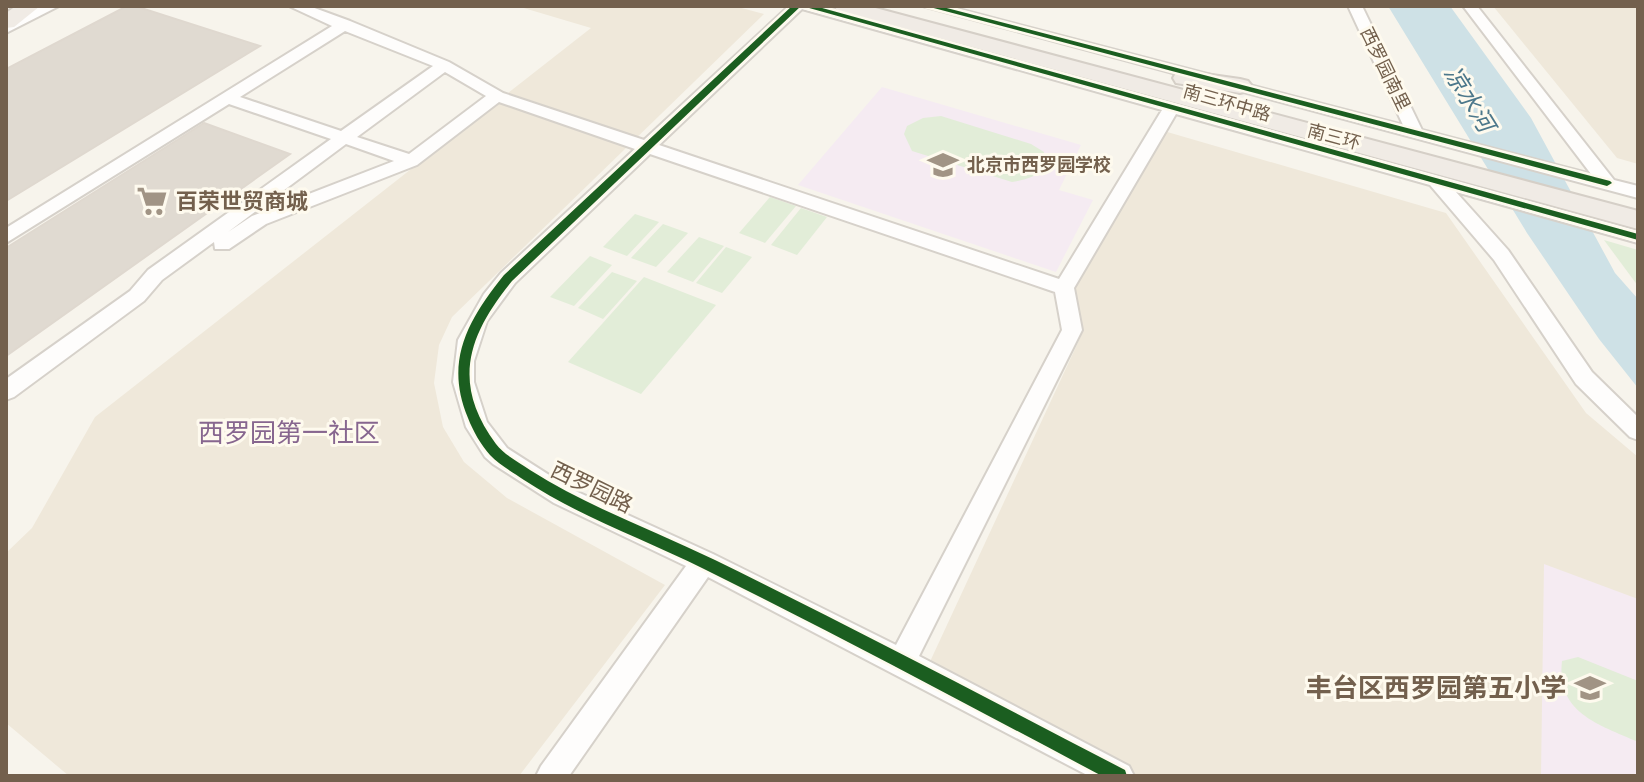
<svg xmlns="http://www.w3.org/2000/svg" width="1644" height="782" viewBox="0 0 1644 782" font-family="'Varela Round','Noto Sans SC',sans-serif">
<style>
.residential{fill:#efe8da}
.education{fill:#f5ebf2}
.green{fill:#e2edd8}
.water{fill:#cee1e6}
.building{fill:#e0dad1;stroke:#dfd8cf;stroke-width:2}
.lines{fill:none;stroke-linecap:round;stroke-linejoin:round}
.minor-casing{stroke:#d6d1ca;stroke-width:4}
.highway-casing{stroke:#d5cfc7;stroke-width:4}
.minor{fill:#fefdfc;fill-rule:evenodd}
.highway{fill:#f0ebe5;fill-rule:evenodd}
.cycleway-casing{stroke:#fefaee;stroke-width:5}
.cycleway{fill:#1b5e20;fill-rule:evenodd}
.labels{text-anchor:middle;stroke-width:6;stroke-linejoin:round;paint-order:stroke}
.far-street-label{font-size:18px;fill:#73604d;stroke:#fefaee}
.far-poi-label{font-size:18px;font-weight:bold;fill:#73604d;stroke:#fefaee;text-anchor:start}
.poi-label{font-size:22px;font-weight:bold;fill:#73604d;stroke:#fefaee;text-anchor:start}
.street-label{font-size:22px;fill:#73604d;stroke:#fefaee}
.water-label{font-size:24px;font-style:italic;fill:#4c788b;stroke:#fefaee}
.quarter-label{font-size:26px;fill:#87668f;stroke:#fefaee}
.near-poi-label{font-size:26px;font-weight:bold;fill:#73604d;stroke:#fefaee;text-anchor:end}
</style>
<rect width="100%" height="100%" fill="#f7f4ec"/>
<g class="residential">
<path d="M517,6H734L764,14L452,317L439,345L434,383L443,427L464,462L507,498L665,585L519,776H69L6,723V553L32,528L95,417L591,28Z"/>
<path d="M1493,6H1638V164L1617,158Z"/>
<path d="M1157,129L1446,213L1586,413L1638,457V776H1126L921,681L1081,336L1071,295Z"/>
</g>
<g class="education">
<path d="M882,87L1081,145L1059,190L1093,200L1056,272L798,185Z"/>
<path d="M1544,564L1638,599V776H1541Z"/>
</g>
<g class="green">
<path d="M941,116L1031,144L1044,152C1048,174 1031,179 1012,182L912,151L904,134L907,126L923,118Z"/>
<path d="M770,197L796,206L765,243L739,233Z"/>
<path d="M801,208L827,217L797,255L771,245Z"/>
<path d="M635,214L659,222L627,256L603,247Z"/>
<path d="M663,224L688,233L656,267L631,258Z"/>
<path d="M699,237L724,246L693,282L667,272Z"/>
<path d="M1604,240L1638,250V286Z"/>
<path d="M726,247L752,257L722,293L696,283Z"/>
<path d="M590,256L612,265L574,306L550,297Z"/>
<path d="M612,272L637,281L603,319L578,308Z"/>
<path d="M644,277L716,305L641,394L568,362Z"/>
<path d="M1578,657L1638,681V742C1598,724 1556,713 1562,661Z"/>
</g>
<path class="water" d="M1388,6H1450L1531,118L1615,273L1638,299V388L1599,339L1527,233Z"/>
<g class="building">
<path d="M127,6H135L260,46L6,201V69Z"/>
<path d="M204,123L290,154L6,356V248Z"/>
</g>
<g class="lines">
<g class="minor-casing">
<g id="minor">
<path d="M41,6H59L6,33V23Z"/>
<path d="M289,6H309L350,21L449,62L503,93L644,140L789,6H822L1638,231V243L1456,192L1508,250L1592,372L1638,417V440L1630,437L1576,384L1494,260L1430,185L1176,114L1074,288L1082,330L919,656L1129,766L1134,776H1089L708,577L569,776H536L541,766L686,566L554,503L493,464L485,457L466,427L453,382L458,340L484,294L501,273L635,149L499,102L417,165L266,224L229,249H215L214,242L162,280L144,301L14,397L6,400V379L130,291L148,270L331,139L229,104L6,243V228L332,26ZM802,9L1162,110L1059,279L659,145ZM345,31L433,66L341,131L240,97ZM445,72L486,96L409,154L357,137ZM346,144L394,161L252,216L228,232ZM650,154L1055,292L1062,330L896,645L713,554L571,489L507,448L487,422L474,382V361L487,321L515,283Z"/>
<path d="M923,6H947L1403,125L1348,6H1362L1422,130L1591,174L1463,6H1477L1614,180L1638,186V198Z"/>
</g>
</g>
<g class="highway-casing">
<g id="highway">
<path d="M16,6H40L14,27L6,28V13Z"/>
<path d="M834,6H868L1638,211V229L837,10Z"/>
<path d="M1184,71L1240,79L1248,81L1252,86L1248,91L1240,93L1176,83L1173,78L1176,73Z"/>
</g>
</g>
<use href="#minor" class="minor"/>
<use href="#highway" class="highway"/>
<g class="cycleway-casing">
<g id="cycleway">
<path d="M792,6H801L512,281C468,335 451,383 496,444C504,455 519,462 530,470C588,507 653,530 715,560C853,628 989,699 1125,770L1127,776H1102C970,706 838,635 704,569C644,539 580,517 524,480C513,472 499,465 490,455C481,445 473,431 468,418C444,361 468,320 504,275Z"/>
<path d="M802,6H815L1638,234V240Z"/>
<path d="M926,6H939L1610,181L1612,183L1607,186Z"/>
</g>
</g>
<use href="#cycleway" class="cycleway"/>
</g>
<defs>
<g id="school-bare" transform="scale(2.4)"><path d="M0-5L7-2L0 1L-7-2ZM-4 1L0 2.5L4 1V4Q0 6-4 4Z" fill="#a19485" stroke="#fefaee" stroke-width="2.5" paint-order="stroke"/></g>
<g id="supermarket-bare" transform="scale(2.4)"><path d="M-6-5.5h2.5l.6 2H6L4.5 2H-2.5L-4.4-4H-6ZM-1.5 3.2a1.3 1.3 0 1 0 .1 0ZM3 3.2a1.3 1.3 0 1 0 .1 0Z" fill="#a19485" stroke="#fefaee" stroke-width="2.5" paint-order="stroke"/></g>
</defs>
<g fill-rule="evenodd">
<use href="#school-bare" x="943" y="165"/>
<use href="#supermarket-bare" x="152" y="201"/>
<use href="#school-bare" x="1590" y="688"/>
</g>
<g class="labels">
<g class="far-street-label">
<text transform="translate(1385 69) rotate(64)" y="6">西罗园南里</text>
<text transform="translate(1227 103) rotate(16)" y="6">南三环中路</text>
<text transform="translate(1334 137) rotate(15)" y="6">南三环</text>
</g>
<g class="far-poi-label">
<text x="967" y="171">北京市西罗园学校</text>
</g>
<g class="poi-label">
<text x="176" y="209">百荣世贸商城</text>
</g>
<g class="street-label">
<text transform="translate(592 487) rotate(26)" y="8">西罗园路</text>
</g>
<g class="water-label">
<text transform="translate(1469 99) rotate(58)" y="8">凉水河</text>
</g>
<g class="quarter-label">
<text x="289" y="442">西罗园第一社区</text>
</g>
<g class="near-poi-label">
<text x="1566" y="697">丰台区西罗园第五小学</text>
</g>
</g>
<rect width="1644" height="782" fill="none" stroke="#73604d" stroke-width="16"/>
</svg>
